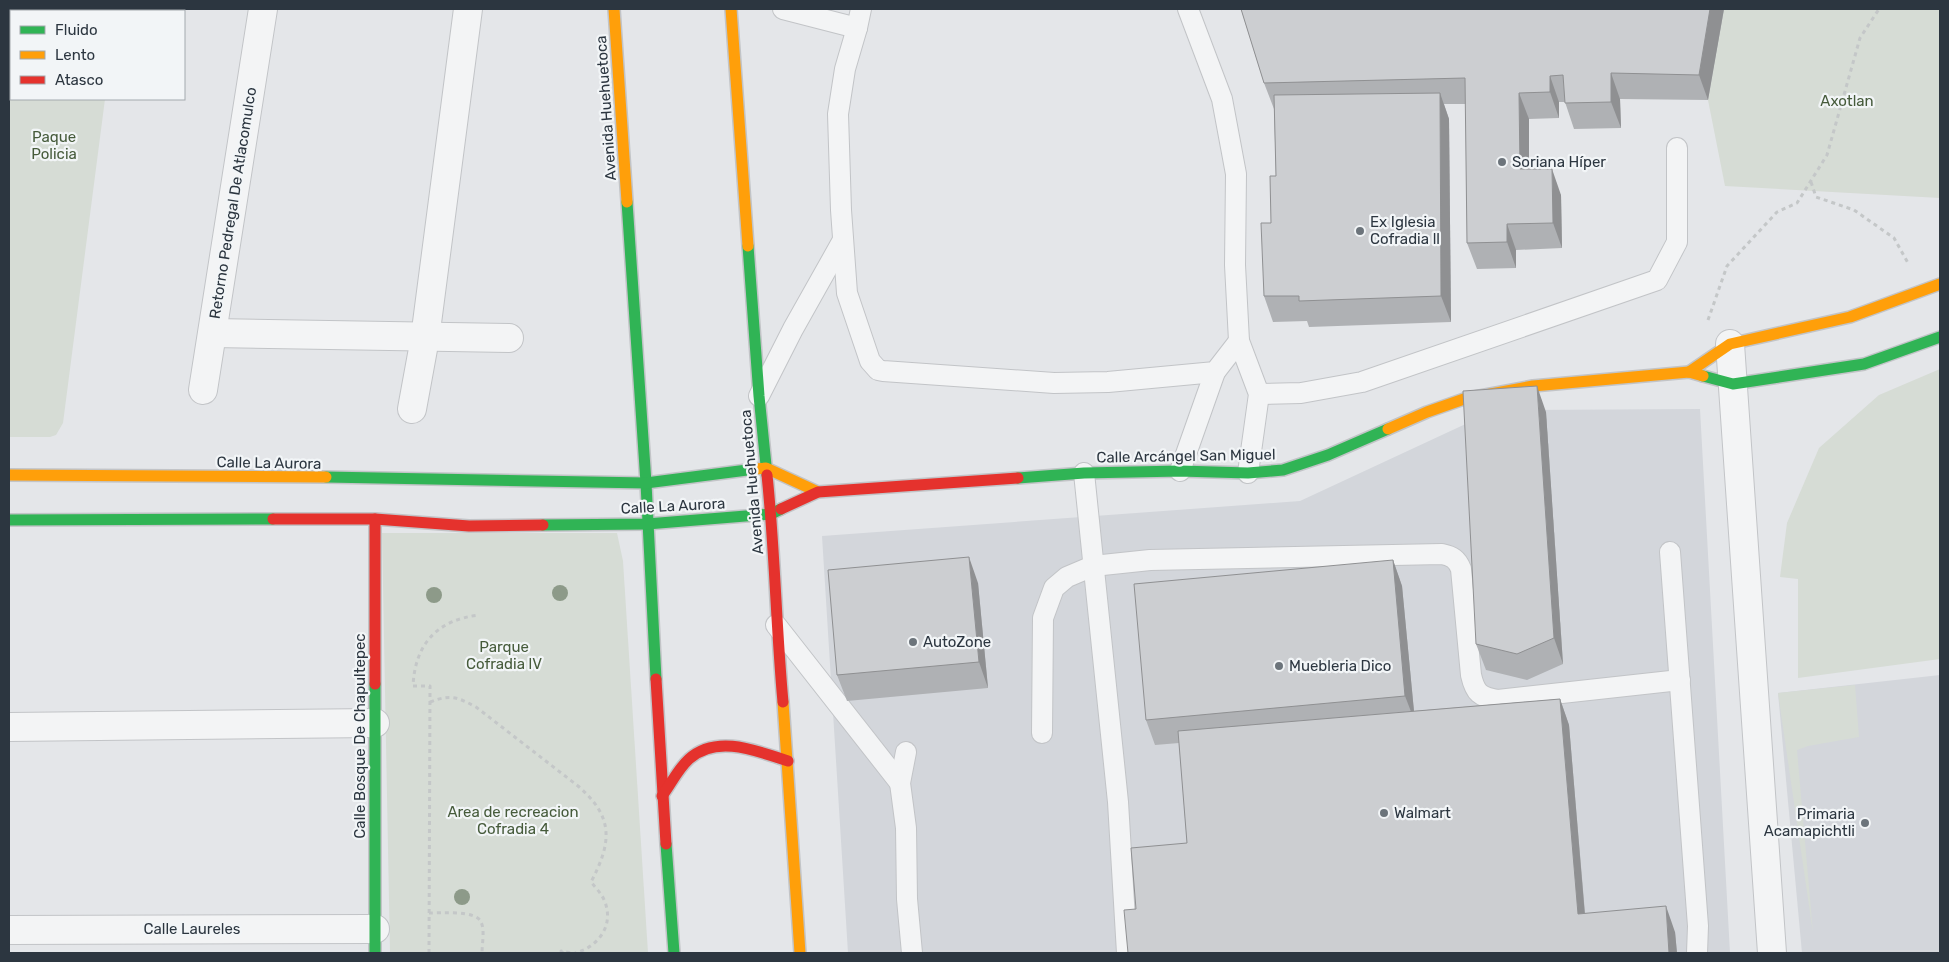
<svg xmlns="http://www.w3.org/2000/svg" width="1949" height="962" viewBox="0 0 1949 962" font-family="Rubik,sans-serif">
<style>
.built{fill:#d3d6db}
.green{fill:#d6dcd5}
.lines{fill:none;stroke-linecap:round;stroke-linejoin:round}
.lane-casing{stroke:#c2c4c7;stroke-width:22}
.street-casing{stroke:#c2c4c7;stroke-width:30}
.fast-casing{stroke:#c2c4c7;stroke-width:14}
.slow-casing{stroke:#c2c4c7;stroke-width:14}
.jam-casing{stroke:#c2c4c7;stroke-width:14}
.path{stroke:#c4c7c8;stroke-width:3;stroke-dasharray:4 4;stroke-linecap:butt}
.lane{stroke:#f3f4f5;stroke-width:20}
.street{stroke:#f3f4f5;stroke-width:28}
.fast{stroke:#30b455;stroke-width:11}
.slow{stroke:#ff9f0a;stroke-width:11}
.jam{stroke:#e5322d;stroke-width:11}
.tree{fill:#8d9a89}
.wall{fill:#afb1b4}
.shaded-wall{fill:#8f9092}
.building{fill:#ccced1;stroke:#8f9092}
.poi-dot{fill:#6c747b;stroke:#f2f5f7;stroke-width:2}
.labels{text-anchor:middle;stroke-width:4.5;stroke-linejoin:round;paint-order:stroke}
.park-label{font-size:15px;fill:#465b3b;stroke:#f2f5f7}
.street-label{font-size:15px;fill:#2c3640;stroke:#f2f5f7}
.poi-label{font-size:15px;fill:#2c3640;stroke:#f2f5f7;text-anchor:start}
</style>
<rect width="100%" height="100%" fill="#e4e6e9"/>
<g class="built">
<path d="M1700,409L1730,953H848L822,536L1300,501L1472,421L1505,410Z"/>
<path d="M1940,675V953H1802L1778,693Z"/>
</g>
<g class="green">
<path d="M1724,9H1940V198L1725,186L1708,100Z"/>
<path d="M9,28H11V99H105L63,423L56,435L50,437H9Z"/>
<path d="M1940,369V659L1798,678V579L1780,577L1787,523L1819,448L1879,395Z"/>
<path d="M382,533H617L623,561L648,953H390Z"/>
<path d="M1855,685L1859,737L1808,746L1797,750L1813,933L1778,693Z"/>
</g>
<g class="lines">
<g class="lane-casing">
<g id="lane">
<path d="M783,9L857,28"/>
<path d="M861,9L857,28L845,69L838,114L841,210L847,293L870,361L878,370L883,371L1054,383L1108,382L1215,372L1239,341"/>
<path d="M1188,9L1222,99L1236,174L1235,265L1239,341L1259,394L1248,473"/>
<path d="M1259,394L1301,393L1362,382L1657,280L1677,242V148"/>
<path d="M759,396L793,329L843,240"/>
<path d="M1180,471L1215,372"/>
<path d="M1084,473L1118,802L1127,953"/>
<path d="M1670,552L1698,926L1697,953"/>
<path d="M776,625L900,783"/>
<path d="M1042,733L1043,618L1054,588L1067,577L1093,566L1150,560L1442,554C1452,556 1457,559 1461,569L1471,675C1475,693 1480,697 1498,700L1680,680"/>
<path d="M906,752L900,783L906,828L907,899L912,953"/>
</g>
</g>
<g class="street-casing">
<g id="street">
<path d="M213,333L509,338"/>
<path d="M1730,344L1772,953"/>
<path d="M203,390L263,9"/>
<path d="M412,409L425,338L468,9"/>
<path d="M9,727L375,723"/>
<path d="M9,930L375,929"/>
</g>
</g>
<g class="fast-casing">
<g id="fast">
<path d="M627,202L646,483L656,679"/>
<path d="M748,246L759,396L767,475"/>
<path d="M1703,376L1733,384L1864,364L1940,337"/>
<path d="M326,477L646,483L755,469"/>
<path d="M1018,478L1084,473L1180,471L1248,473L1283,470L1328,455L1388,429"/>
<path d="M9,520L273,519"/>
<path d="M543,525L647,524L771,514L781,509"/>
<path d="M375,684V953"/>
<path d="M666,844L674,953"/>
</g>
</g>
<g class="slow-casing">
<g id="slow">
<path d="M614,9L627,202"/>
<path d="M731,9L748,246"/>
<path d="M1689,372L1730,344L1850,317L1940,284"/>
<path d="M1388,429L1427,412L1464,399L1533,386L1689,372L1703,376"/>
<path d="M755,469L766,468L818,492"/>
<path d="M9,475L326,477"/>
<path d="M783,702L800,953"/>
</g>
</g>
<g class="jam-casing">
<g id="jam">
<path d="M767,475C775,551 776,627 783,702"/>
<path d="M781,509L818,492L1018,478"/>
<path d="M273,519H375L469,526L543,525"/>
<path d="M375,519V684"/>
<path d="M656,679L666,844"/>
<path d="M662,796C671,784 678,769 689,759C717,734 757,751 788,761"/>
</g>
</g>
<g class="path">
<path d="M1811,182L1816,197L1854,210L1894,238L1908,263"/>
<path d="M1708,320L1727,266L1777,212L1797,203L1827,155L1860,38L1879,9"/>
<path d="M430,702C451,694 457,697 476,707L578,786C614,817 612,842 591,882C596,888 602,894 605,902C614,926 598,947 575,953"/>
<path d="M429,913C441,913 476,910 481,922C485,930 482,944 482,953"/>
<path d="M429,953L430,686H413C415,644 437,620 479,615"/>
<path d="M563,953L561,951L572,953"/>
</g>
<use href="#lane" class="lane"/>
<use href="#street" class="street"/>
<use href="#fast" class="fast"/>
<use href="#slow" class="slow"/>
<use href="#jam" class="jam"/>
</g>
<g class="tree">
<circle cx="560" cy="593" r="8"/>
<circle cx="434" cy="595" r="8"/>
<circle cx="462" cy="897" r="8"/>
</g>
<g class="wall">
<path d="M1241,9H1724L1708,100L1620,99L1621,128L1574,129L1565,102H1559V118L1529,119V169L1561,195L1562,248L1516,250V268L1477,269L1467,243L1466,104H1444L1449,119L1451,322L1309,327L1307,321L1273,322L1264,296L1276,176L1274,109L1264,83Z"/>
<path d="M1546,412L1563,664L1527,680L1486,670L1476,644Z"/>
<path d="M1393,560L1402,586L1414,711L1560,699L1569,725L1585,913L1675,932L1677,953H1128L1136,909L1187,843L1179,743L1155,745L1146,720Z"/>
<path d="M978,583L988,688L847,701L837,675Z"/>
</g>
<g class="shaded-wall">
<path d="M1710,9H1724L1708,100L1699,75Z"/>
<path d="M1611,73L1620,99L1621,128L1611,102Z"/>
<path d="M1550,76L1559,102V118L1550,92Z"/>
<path d="M1440,93L1449,119L1451,322L1441,296Z"/>
<path d="M1519,93L1529,119V195L1520,169Z"/>
<path d="M1552,169L1561,195L1562,248L1553,223Z"/>
<path d="M1507,224L1516,250V268L1507,242Z"/>
<path d="M1537,386L1546,412L1563,664L1554,638Z"/>
<path d="M969,557L978,583L988,688L979,662Z"/>
<path d="M1393,560L1402,586L1415,722L1405,696Z"/>
<path d="M1560,699L1569,725L1587,940L1578,914Z"/>
<path d="M1666,906L1675,932L1677,953H1669Z"/>
</g>
<g class="building">
<path d="M1241,9H1710L1699,75L1611,73V102L1565,103L1563,75L1550,76V92L1519,93L1520,169H1552L1553,223L1507,224V242L1467,243L1465,78L1264,83Z"/>
<path d="M1440,93L1441,296L1299,301V296H1264L1261,223H1271L1270,176H1276L1274,95Z"/>
<path d="M1537,386L1554,638L1517,654L1476,644L1463,391Z"/>
<path d="M969,557L979,662L837,675L828,570Z"/>
<path d="M1393,560L1405,696L1146,720L1134,584Z"/>
<path d="M1560,699L1578,914L1666,906L1669,953H1128L1124,910L1136,909L1131,848L1187,843L1178,731Z"/>
</g>
<g class="poi-dot">
<circle cx="1502" cy="162" r="5"/>
<circle cx="1360" cy="231" r="5"/>
<circle cx="913" cy="642" r="5"/>
<circle cx="1279" cy="666" r="5"/>
<circle cx="1384" cy="813" r="5"/>
<circle cx="1865" cy="823" r="5"/>
</g>
<g class="labels">
<g class="park-label">
<text x="1847" y="106">Axotlan</text>
<text x="54" y="142">Paque<tspan x="54" dy="17">Policia</tspan></text>
<text x="504" y="652">Parque<tspan x="504" dy="17">Cofradia lV</tspan></text>
<text x="513" y="817">Area de recreacion<tspan x="513" dy="17">Cofradia 4</tspan></text>
</g>
<g class="street-label">
<text transform="translate(606 108) rotate(-94)" y="5">Avenida Huehuetoca</text>
<text transform="translate(233 203) rotate(-81)" y="5">Retorno Pedregal De Atlacomulco</text>
<text transform="translate(1186 456) rotate(-1)" y="5">Calle Arcángel San Miguel</text>
<text transform="translate(269 463) rotate(1)" y="5">Calle La Aurora</text>
<text transform="translate(752 482) rotate(-95)" y="5">Avenida Huehuetoca</text>
<text transform="translate(673 506) rotate(-3)" y="5">Calle La Aurora</text>
<text transform="translate(360 736) rotate(-90)" y="5">Calle Bosque De Chapultepec</text>
<text x="192" y="934">Calle Laureles</text>
</g>
<g class="poi-label">
<text x="1512" y="167">Soriana Híper</text>
<text x="1370" y="227">Ex Iglesia<tspan x="1370" dy="17">Cofradia ll</tspan></text>
<text x="923" y="647">AutoZone</text>
<text x="1289" y="671">Muebleria Dico</text>
<text x="1394" y="818">Walmart</text>
<text x="1855" y="819" text-anchor="end">Primaria<tspan x="1855" dy="17">Acamapichtli</tspan></text>
</g>
</g>
<rect width="1949" height="962" fill="none" stroke="#2c3640" stroke-width="20"/>
<rect x="10" y="10" width="175" height="90" fill="#f2f5f7" stroke="#a3a9ae"/>
<rect x="20" y="26" width="25" height="8" fill="#30b455" stroke="#a3a9ae"/>
<text x="55" y="35" font-size="15" fill="#2c3640">Fluido</text>
<rect x="20" y="51" width="25" height="8" fill="#ff9f0a" stroke="#a3a9ae"/>
<text x="55" y="60" font-size="15" fill="#2c3640">Lento</text>
<rect x="20" y="76" width="25" height="8" fill="#e5322d" stroke="#a3a9ae"/>
<text x="55" y="85" font-size="15" fill="#2c3640">Atasco</text>
</svg>
